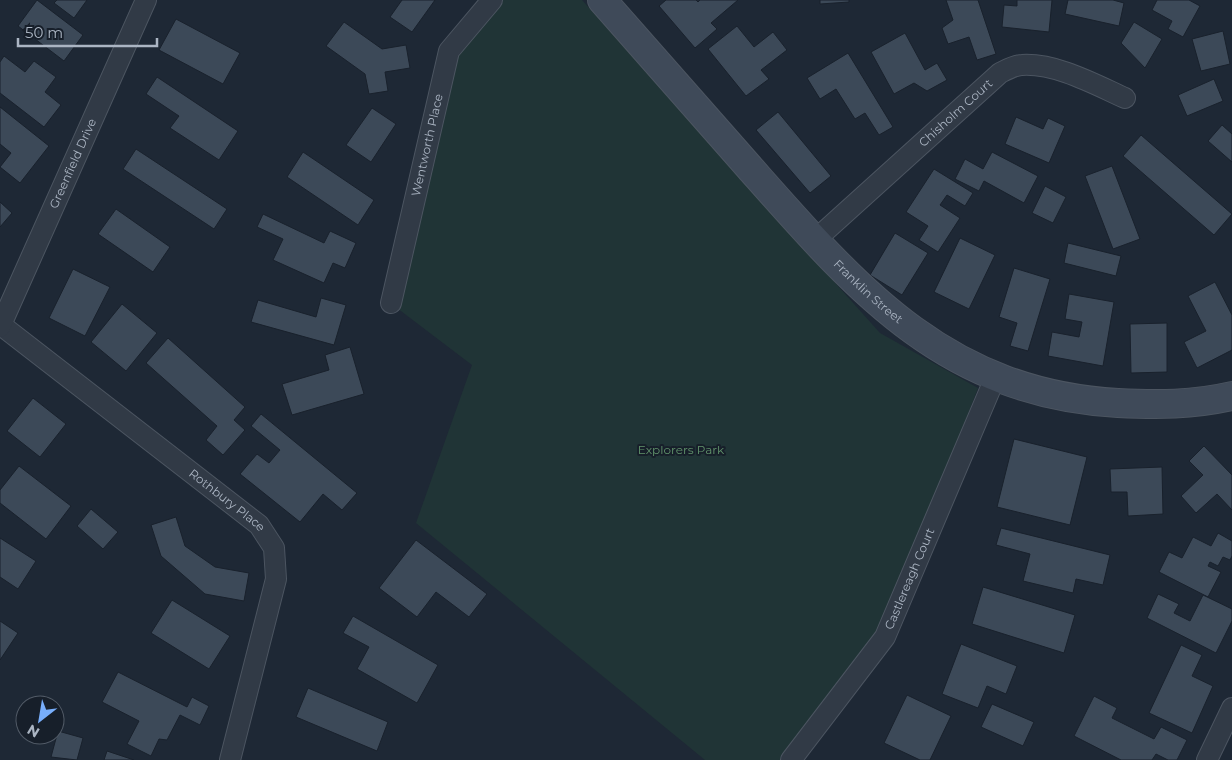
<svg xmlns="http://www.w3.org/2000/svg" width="1232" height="760" viewBox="0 0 1232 760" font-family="Montserrat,sans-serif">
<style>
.green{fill:#203436}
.building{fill:#3c4958;stroke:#19212c}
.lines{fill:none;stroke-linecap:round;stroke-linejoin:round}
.street-casing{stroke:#4c5561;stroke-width:22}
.secondary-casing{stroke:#4c5561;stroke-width:30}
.street{stroke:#313a46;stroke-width:20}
.secondary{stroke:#3f4a59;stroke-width:28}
.labels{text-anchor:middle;stroke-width:4;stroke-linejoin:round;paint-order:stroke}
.street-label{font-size:12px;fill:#abb5c3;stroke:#171f2a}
.park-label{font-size:12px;fill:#62946c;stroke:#171f2a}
</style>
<rect width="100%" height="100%" fill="#1e2835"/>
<path class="green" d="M486,0H582L880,333L978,388L883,636L787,760H705L416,523L472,365L393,305L450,51Z"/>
<g class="building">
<path d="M37,0L83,35L64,61L18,26Z"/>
<path d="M57,0H87L74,18L54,3Z"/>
<path d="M402,0H435L412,32L390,17Z"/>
<path d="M666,0H696L698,2L700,0H738L711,23L717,29L695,48L659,6Z"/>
<path d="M820,0H849V2L820,4Z"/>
<path d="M946,0H978L996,54L977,60L969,37L948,44L942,28L953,20Z"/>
<path d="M1017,0H1052L1049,32L1002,27L1004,5L1017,6Z"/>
<path d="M1068,0H1113L1124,3L1119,26L1065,14Z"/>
<path d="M1157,0H1189L1200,6L1183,37L1168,29L1172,21L1152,10Z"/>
<path d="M176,19L240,53L223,84L159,50Z"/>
<path d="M344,22L382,49L406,45L410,68L385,72L388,91L369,94L365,74L326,46Z"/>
<path d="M1134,22L1162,39L1145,68L1121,43Z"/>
<path d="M737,26L754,47L773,32L787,50L761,70L769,79L746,96L708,49Z"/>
<path d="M1223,31L1230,64L1201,71L1192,39Z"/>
<path d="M905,33L925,70L937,63L947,80L927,91L914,83L894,94L871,52Z"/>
<path d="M848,53L893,127L879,135L865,113L855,119L836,89L820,99L807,78Z"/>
<path d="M4,56L25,72L34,61L56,77L45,92L61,105L44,127L0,93V62Z"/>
<path d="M157,77L238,131L219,160L170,128L179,116L146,94Z"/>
<path d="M1214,79L1223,101L1187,116L1178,95Z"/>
<path d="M0,107L49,146L20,183L0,167L11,153L0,144Z"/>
<path d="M372,108L396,124L371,162L346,145Z"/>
<path d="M778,112L831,176L810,193L756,130Z"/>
<path d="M1016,117L1043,129L1048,118L1065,126L1049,163L1005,144Z"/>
<path d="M1222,125L1232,134V162L1208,141Z"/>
<path d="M1141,135L1232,214L1214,235L1123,156Z"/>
<path d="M136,149L227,209L214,229L123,169Z"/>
<path d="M303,152L374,200L358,225L287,177Z"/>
<path d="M992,152L1038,176L1024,203L984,181L979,191L955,179L965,159L983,169Z"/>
<path d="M1112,166L1140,239L1113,249L1085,176Z"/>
<path d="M934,169L973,193L965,206L947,195L940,205L960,218L938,252L919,240L928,226L906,212Z"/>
<path d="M1045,186L1066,197L1053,223L1032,213Z"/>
<path d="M0,202L12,213L0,227Z"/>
<path d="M116,209L170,247L153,272L98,234Z"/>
<path d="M263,214L324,243L330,231L356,243L345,268L333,263L324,283L273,260L283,239L257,227Z"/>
<path d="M895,233L928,253L902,295L870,275Z"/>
<path d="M960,238L995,255L969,309L934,292Z"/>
<path d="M1068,243L1121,256L1116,276L1064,263Z"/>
<path d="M1014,268L1050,279L1028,351L1010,346L1017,323L999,317Z"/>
<path d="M73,269L110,287L85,336L49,318Z"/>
<path d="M1215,282L1232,315V350L1197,368L1184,342L1206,331L1188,296Z"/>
<path d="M1069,294L1114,302L1103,366L1048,356L1052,332L1079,337L1082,322L1065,319Z"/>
<path d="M321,298L346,305L334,345L251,322L258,300L316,317Z"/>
<path d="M122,304L157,333L126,371L91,342Z"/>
<path d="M1167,323V372L1131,373L1130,324Z"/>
<path d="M168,338L245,407L234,420L245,430L223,455L206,440L217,426L146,363Z"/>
<path d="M350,347L364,394L292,415L282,384L329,370L325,355Z"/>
<path d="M33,398L66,424L40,457L7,431Z"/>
<path d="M261,414L357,493L342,510L323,494L300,522L240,474L257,454L269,463L280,450L251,426Z"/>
<path d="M1014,439L1087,457L1070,525L997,507Z"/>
<path d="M1204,446L1232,475V510L1217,494L1196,513L1181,496L1203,475L1189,461Z"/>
<path d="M19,466L71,506L46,539L0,503V490Z"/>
<path d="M1162,467L1163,514L1128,516L1127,492H1111L1110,469Z"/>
<path d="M91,509L118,532L103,549L77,526Z"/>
<path d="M176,517L185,546L215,567L249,573L244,601L205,594L161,556L151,525Z"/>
<path d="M1001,528L1110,555L1103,585L1076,579L1073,593L1023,581L1030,554L996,545Z"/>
<path d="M1218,533L1232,541V556L1230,560L1223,557L1218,566L1210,562L1208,566L1221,572L1208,597L1159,572L1169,552L1182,558L1193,537L1211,546Z"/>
<path d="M0,538L36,561L18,589L0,577Z"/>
<path d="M416,540L487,594L469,617L436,592L417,617L379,588Z"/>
<path d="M983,587L1075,615L1064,653L972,624Z"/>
<path d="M1158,594L1179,604L1174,613L1190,621L1203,595L1232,609V621L1216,653L1147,618Z"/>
<path d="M172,600L230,636L209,669L151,633Z"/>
<path d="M353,616L438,665L417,703L357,669L369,647L343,633Z"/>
<path d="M0,621L18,633L0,660Z"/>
<path d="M961,644L1017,666L1006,694L987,686L978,708L942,694Z"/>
<path d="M1181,645L1202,655L1192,676L1213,686L1192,733L1149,713Z"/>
<path d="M118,672L187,707L192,697L209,706L200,725L180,715L167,740L159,739L151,756L127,744L139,721L102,702Z"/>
<path d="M308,688L388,722L377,751L296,717Z"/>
<path d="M907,695L951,716L930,760H920L884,743Z"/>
<path d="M1094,696L1117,708L1112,718L1154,739L1161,727L1187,740L1177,760H1168L1156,754L1152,760H1121L1074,736Z"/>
<path d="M992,704L1034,722L1023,746L981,727Z"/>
<path d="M58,731L83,738L77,760L51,757Z"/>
<path d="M107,751L134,760H104Z"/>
</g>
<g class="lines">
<g class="street-casing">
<g id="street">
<path id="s1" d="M814,241L1000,73C1006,70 1015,65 1022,65C1056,63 1094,84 1125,98"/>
<path id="s2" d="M391,303L449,51L492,0"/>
<path id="s3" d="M1,325L259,525L274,548L276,579L230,760"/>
<path id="s4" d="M0,327L146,0"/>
<path id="s5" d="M791,760L885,637L995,378"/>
<path d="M1207,760L1232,708"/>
</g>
</g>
<g class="secondary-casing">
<g id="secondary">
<path id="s6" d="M602,0C651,56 700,111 749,167C856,288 944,393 1118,403C1157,405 1193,405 1232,396"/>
</g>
</g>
<use href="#street" class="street"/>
<use href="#secondary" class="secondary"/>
</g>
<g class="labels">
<g class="street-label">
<text dy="4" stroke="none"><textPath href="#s1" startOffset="191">Chisholm Court</textPath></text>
<text dy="4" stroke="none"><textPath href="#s2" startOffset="162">Wentworth Place</textPath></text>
<text dy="4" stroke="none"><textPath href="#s4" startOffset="179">Greenfield Drive</textPath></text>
<text dy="4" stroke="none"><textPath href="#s6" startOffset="395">Franklin Street</textPath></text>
<text dy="4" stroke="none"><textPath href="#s3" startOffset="286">Rothbury Place</textPath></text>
<text dy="4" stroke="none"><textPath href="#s5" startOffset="218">Castlereagh Court</textPath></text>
</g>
<g class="park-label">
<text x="681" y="454">Explorers Park</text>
</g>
</g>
<g transform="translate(40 720) rotate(211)"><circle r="24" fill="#171f2a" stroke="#525b67"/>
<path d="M0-4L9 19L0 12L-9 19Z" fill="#78aefb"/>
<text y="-8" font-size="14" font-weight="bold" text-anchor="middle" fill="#abb5c3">N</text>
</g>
<path d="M18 38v8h139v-8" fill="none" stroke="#abb5c3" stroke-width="2.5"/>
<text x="25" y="38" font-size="15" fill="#abb5c3" stroke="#171f2a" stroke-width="4" paint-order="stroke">50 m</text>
</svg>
